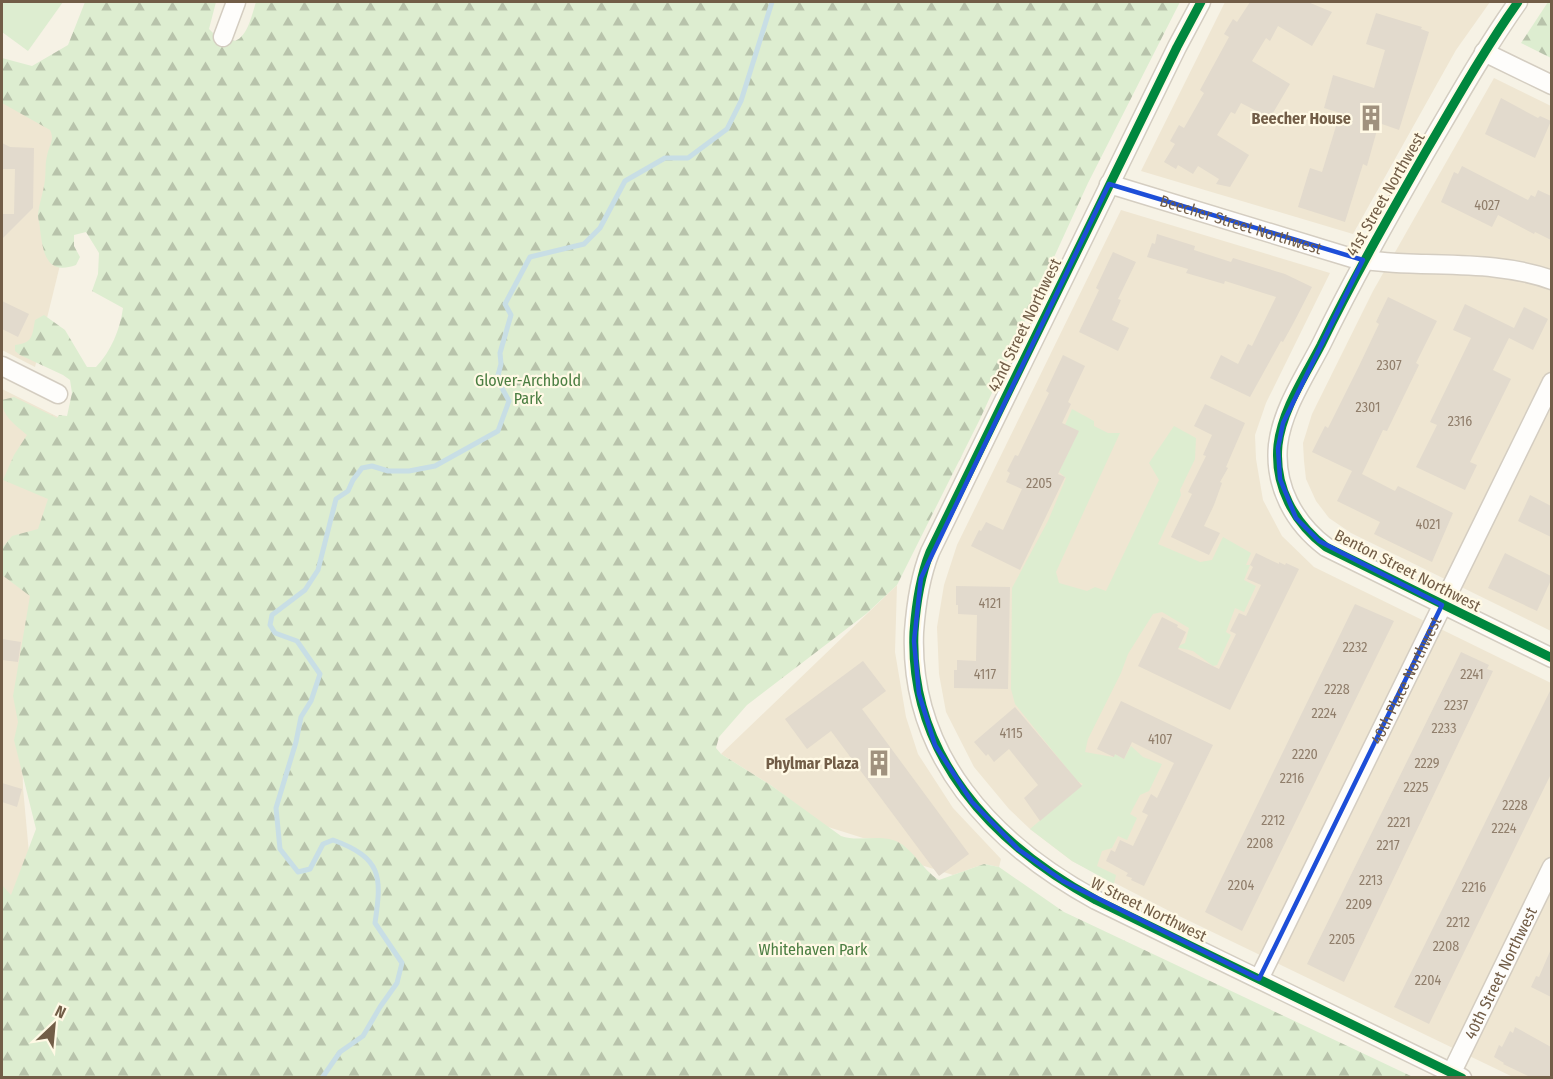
<svg xmlns="http://www.w3.org/2000/svg" width="1553" height="1079" viewBox="0 0 1553 1079" font-family="'Fira Sans Condensed',sans-serif">
<style>
.residential{fill:#efe6d2}
.green{fill:#ddedd0}
.forest{fill:url(#forest-firs)}
.lines{fill:none;stroke-linecap:round;stroke-linejoin:round}
.stream{stroke:#c8dee5;stroke-width:5}
.building{fill:#e2dacd}
.minor-casing{stroke:#d4cdc1;stroke-width:21}
.minor{stroke:#fefdfb;stroke-width:18}
.cycleway-casing{stroke:#fff9e5;stroke-width:13}
.cycleway{stroke:#00873e;stroke-width:9}
.marked{fill:none;stroke:#1d4ed8;stroke-width:4.5;stroke-linejoin:round}
.labels{text-anchor:middle;stroke-width:4.5;stroke-linejoin:round;paint-order:stroke}
.number-label{font-size:14px;fill:#907e6b}
.poi-label{font-size:16px;font-weight:bold;fill:#725d47;stroke:#fff9e5;text-anchor:end}
.street-label{font-size:16px;fill:#725d47;stroke:#fff9e5}
.park-label{font-size:16px;fill:#4b7e42;stroke:#fff9e5}
</style>
<defs>
<pattern id="forest-firs" width="22" height="20" patternUnits="userSpaceOnUse" patternTransform="scale(1.5)"><rect width="22" height="20" fill="#ddedd0"/><path d="M5 1l3.5 6h-7zM16 11l3.5 6h-7z" fill="#b8c3ab"/></pattern>
</defs>
<rect width="100%" height="100%" fill="#f6f2e5"/>
<g class="residential">
<path d="M1225,2H1490L1456,50L1353,234L1141,171Z"/>
<path d="M1494,78L1551,106V631L1351,533L1329,518L1316,501L1306,479L1304,461L1303,443L1312,414L1373,291Z"/>
<path d="M2,82L59,120L62,257L35,367L2,350Z"/>
<path d="M1121,210L1330,273L1266,403L1255,435L1256,459L1263,500L1282,536L1314,567L1551,683V1077H1513L1177,915L1072,861L1030,829L1009,809L974,767L946,712L939,674L937,627L944,585L957,545Z"/>
<path d="M2,389L68,422L21,705L23,788L31,875L2,917Z"/>
<path d="M897,585L895,652L906,717L918,754L953,808L1001,859L999,867L984,864L953,875L921,865L910,852L891,840L863,838L825,826L772,786L721,754Z"/>
</g>
<g class="green">
<path d="M2,2H63L28,51L2,32Z"/>
<path d="M1072,409L1094,421V426L1108,433H1120L1056,572L1059,583L1087,591L1095,587L1106,591L1159,480L1149,463L1174,426L1196,438L1195,459L1180,490L1181,495L1158,544L1200,562L1212,560L1223,537L1251,553L1246,565H1250L1244,580L1256,586L1244,612L1235,608L1226,632L1231,635L1217,665L1213,666L1193,651L1176,647L1185,643L1189,628L1162,612L1153,614L1128,654L1121,673L1088,739L1085,752L1113,757L1115,754L1124,759L1131,746L1143,757L1162,764L1149,791L1140,795L1130,814L1137,818L1127,840L1118,836L1112,848L1102,851L1097,866L1116,875L1114,884L1072,861L1030,829L1083,784L1077,781L1015,704L1011,689L1012,588L1048,521L1066,478L1059,472L1078,432L1065,425Z"/>
</g>
<g class="forest">
<path d="M85,2H216L209,29L213,33L235,41C248,36 252,14 256,2H1180L1088,183L980,419L897,585L866,614L747,705L719,737L716,748L721,754L772,786L841,836C857,842 876,835 893,840C912,846 922,870 939,880L984,864L999,867L1064,912L1413,1077H2V885L11,895L36,829L14,740L18,722L13,696L30,596L2,575V548L12,536L38,529L48,499L3,480L14,455L27,435C16,425 2,417 2,400L14,397L57,418L59,415L67,416L72,393L70,380L63,375L20,355L15,351V345C33,343 32,336 35,320L44,315L65,330L87,367H96C111,351 120,330 123,308L92,291L98,274L99,253L86,232L74,235V246L80,257L76,265C46,276 43,252 40,229C40,224 38,220 38,215C39,203 44,191 45,179C46,171 45,163 47,156C49,145 55,140 50,130L2,103V58L32,66L68,45Z"/>
<path d="M1548,2H1551V58L1521,43Z"/>
</g>
<g class="lines">
<path class="stream" d="M322,1078L340,1052L363,1036L380,1007L397,983L402,963L375,923C382,876 382,858 333,840L323,844L310,869L298,872L280,849L276,808L296,742L301,717L311,701L320,674L297,641L275,633L270,625L272,615L305,590L318,570L336,499L348,491L353,480L362,468L372,466L388,471H409L435,466L498,431L509,401L497,379L501,364L500,353L511,315L505,304L530,257L584,244L600,228L625,181L665,158H688L727,129L741,101L772,2"/>
</g>
<g class="building">
<path d="M1250,2H1308L1332,12L1312,46L1278,26L1270,41L1266,38L1252,61L1290,84L1270,118L1241,103L1235,114L1231,112L1217,135L1249,155L1230,187L1216,184L1219,179L1198,166L1193,174L1178,165L1176,169L1164,162L1175,144L1170,141L1179,125L1184,128L1204,93L1200,90L1229,37L1224,34L1233,19L1237,22Z"/>
<path d="M1376,13L1422,27L1421,29L1429,32L1399,130L1379,123L1367,166L1363,164L1345,222L1298,207L1310,168L1322,172L1340,113L1324,108L1333,75L1374,88L1385,50L1366,44Z"/>
<path d="M1501,98L1538,118L1540,116L1551,121L1535,158L1485,134Z"/>
<path d="M2,143L10,147L34,148L33,208L2,239V214H14L15,169H2Z"/>
<path d="M1462,166L1528,200L1531,195L1535,197L1538,190L1551,196V240L1535,232L1534,234L1498,215L1492,227L1441,202L1454,172L1458,174Z"/>
<path d="M1157,234L1195,246L1194,250L1231,262L1233,258L1285,274L1312,287L1294,322L1283,342L1281,341L1250,397L1210,378L1221,355L1238,364L1248,344L1252,346L1276,297L1225,281L1224,284L1186,273L1188,269L1147,257L1152,243L1155,244Z"/>
<path d="M1113,252L1136,262L1118,299L1121,300L1112,320L1129,328L1118,351L1079,332L1099,290L1096,288Z"/>
<path d="M1388,297L1437,321L1416,363L1419,365L1387,431L1383,430L1362,474L1395,491L1398,486L1453,513L1432,562L1374,534L1380,522L1337,501L1352,471L1312,452L1325,426L1328,428L1359,366L1379,324L1376,322Z"/>
<path d="M2,301L29,314L18,337L2,329Z"/>
<path d="M1465,304L1514,328L1524,307L1548,319L1533,350L1509,338L1493,370L1511,379L1470,462L1477,465L1465,490L1416,467L1437,425L1430,422L1471,338L1453,330Z"/>
<path d="M1063,355L1085,366L1068,402L1071,404L1062,423L1079,431L1058,474L1065,477L1020,570L971,546L979,530L981,531L986,522L1003,530L1022,489L1006,482L1010,473L1007,471L1015,455L1018,456L1049,393L1046,391Z"/>
<path d="M1205,404L1245,423L1226,467L1228,468L1220,482L1222,483L1214,505L1204,526L1220,533L1209,555L1171,537L1192,494L1188,492L1206,456L1203,455L1212,435L1194,426Z"/>
<path d="M1530,495L1551,506V537L1518,521Z"/>
<path d="M1256,553L1279,564V562L1285,565L1286,563L1299,569L1230,710L1138,666L1162,617L1178,625L1177,627L1186,632L1178,649L1219,669L1236,634L1230,631L1239,613L1246,616L1261,585L1247,579L1253,567L1250,565Z"/>
<path d="M1505,553L1551,576V580L1537,611L1488,588Z"/>
<path d="M956,586L1010,587L1008,689L954,688V670H957V660L976,661L977,615L958,614V605H956Z"/>
<path d="M1355,604L1394,621L1242,931L1205,912Z"/>
<path d="M2,639L21,642L18,662L2,660Z"/>
<path d="M1461,652L1489,665L1487,669L1493,671L1344,982L1307,964Z"/>
<path d="M863,661L886,691L862,709L969,854L939,876L831,731L807,749L785,719Z"/>
<path d="M1551,689V774L1429,1024L1394,1007Z"/>
<path d="M1121,701L1213,745L1144,886L1131,880L1132,878L1126,876L1128,873L1106,861L1111,850L1115,852L1120,840L1133,846L1148,815L1142,812L1151,794L1157,798L1174,763L1132,742L1124,759L1115,754L1114,757L1097,749Z"/>
<path d="M1015,707L1082,786L1040,821L1024,798L1038,785L1009,749L994,762L988,754L986,756L974,742Z"/>
<path d="M2,783L22,789L17,807L2,802Z"/>
<path d="M1551,949V997L1531,987L1536,976L1539,977Z"/>
<path d="M1515,1027L1551,1047V1077H1530L1503,1064L1504,1063L1494,1057L1499,1045L1502,1047L1510,1031L1513,1033Z"/>
</g>
<g class="lines">
<g class="minor-casing">
<g id="minor">
<path d="M1201,2L1177,47L930,552C920,577 916,604 914,632C909,756 993,844 1096,900L1462,1078"/>
<path d="M1518,2C1484,50 1455,102 1425,153C1389,216 1353,279 1321,345C1305,376 1282,410 1278,445C1274,486 1294,523 1326,547L1552,658"/>
<path d="M223,37L236,2"/>
<path d="M1484,52L1552,85"/>
<path id="s1" d="M1109,184L1352,258C1418,270 1488,257 1552,280"/>
<path d="M2,366L58,394"/>
<path id="s2" d="M1259,979L1552,382"/>
<path id="s3" d="M1449,1078L1552,867"/>
</g>
</g>
<use href="#minor" class="minor"/>
<g class="cycleway-casing">
<g id="cycleway">
<path d="M1201,2L1177,47L930,552C920,577 916,604 914,632C909,756 993,844 1096,900L1462,1078"/>
<path d="M1518,2C1484,50 1455,102 1425,153C1389,216 1353,279 1321,345C1305,376 1282,410 1278,445C1274,486 1294,523 1326,547L1552,658"/>
</g>
</g>
<use href="#cycleway" class="cycleway"/>
</g>
<path class="marked" d="M1109,184L1363,260L1283,423L1278,448L1280,479L1296,518L1319,541L1442,605L1259,979L1063,881L1018,849L972,802L935,745L919,694L914,641L921,578Z"/>
<defs>
<g id="building-bare" transform="scale(2.07)"><path d="M-4-6H4V6H1V3H-1V6H-4ZM-2.5-4.3h1.7v1.8h-1.7ZM.8-4.3h1.7v1.8H.8ZM-2.5-1h1.7V.8h-1.7ZM.8-1h1.7V.8H.8Z" fill="#a0917e" stroke="#fff9e5" stroke-width="2.5" paint-order="stroke"/></g>
</defs>
<g fill-rule="evenodd">
<use href="#building-bare" x="1371" y="118"/>
<use href="#building-bare" x="879" y="763"/>
</g>
<g class="labels">
<g class="number-label">
<text x="1487" y="210">4027</text>
<text x="1389" y="370">2307</text>
<text x="1368" y="412">2301</text>
<text x="1460" y="426">2316</text>
<text x="1039" y="488">2205</text>
<text x="1428" y="529">4021</text>
<text x="990" y="608">4121</text>
<text x="1355" y="652">2232</text>
<text x="985" y="679">4117</text>
<text x="1472" y="679">2241</text>
<text x="1337" y="694">2228</text>
<text x="1456" y="710">2237</text>
<text x="1324" y="718">2224</text>
<text x="1444" y="733">2233</text>
<text x="1011" y="738">4115</text>
<text x="1160" y="744">4107</text>
<text x="1305" y="759">2220</text>
<text x="1427" y="768">2229</text>
<text x="1292" y="783">2216</text>
<text x="1416" y="792">2225</text>
<text x="1515" y="810">2228</text>
<text x="1273" y="825">2212</text>
<text x="1399" y="827">2221</text>
<text x="1504" y="833">2224</text>
<text x="1260" y="848">2208</text>
<text x="1388" y="850">2217</text>
<text x="1371" y="885">2213</text>
<text x="1241" y="890">2204</text>
<text x="1474" y="892">2216</text>
<text x="1359" y="909">2209</text>
<text x="1458" y="927">2212</text>
<text x="1342" y="944">2205</text>
<text x="1446" y="951">2208</text>
<text x="1428" y="985">2204</text>
</g>
<g class="poi-label">
<text x="1351" y="124">Beecher House</text>
<text x="859" y="769">Phylmar Plaza</text>
</g>
<g class="street-label">
<text transform="translate(1385 194) rotate(-60)" y="6">41st Street Northwest</text>
<text dy="6" stroke="none"><textPath href="#s1" startOffset="138">Beecher Street Northwest</textPath></text>
<text transform="translate(1024 325) rotate(-64)" y="6">42nd Street Northwest</text>
<text transform="translate(1408 570) rotate(27)" y="6">Benton Street Northwest</text>
<text dy="6" stroke="none"><textPath href="#s2" startOffset="333">40th Place Northwest</textPath></text>
<text transform="translate(1149 909) rotate(26)" y="6">W Street Northwest</text>
<text dy="6" stroke="none"><textPath href="#s3" startOffset="117">40th Street Northwest</textPath></text>
</g>
<g class="park-label">
<text x="528" y="386">Glover-Archbold<tspan x="528" dy="18">Park</tspan></text>
<text x="813" y="955">Whitehaven Park</text>
</g>
</g>
<rect width="1553" height="1079" fill="none" stroke="#725d47" stroke-width="6"/>
<g transform="translate(54 1025) rotate(26)" stroke="#fff9e5" stroke-width="4.5" paint-order="stroke">
<path d="M0-4.5L10 22L0 15L-10 22Z" fill="#725d47"/>
<text y="-9" font-size="16" font-weight="bold" text-anchor="middle" fill="#725d47">N</text>
</g>
</svg>
